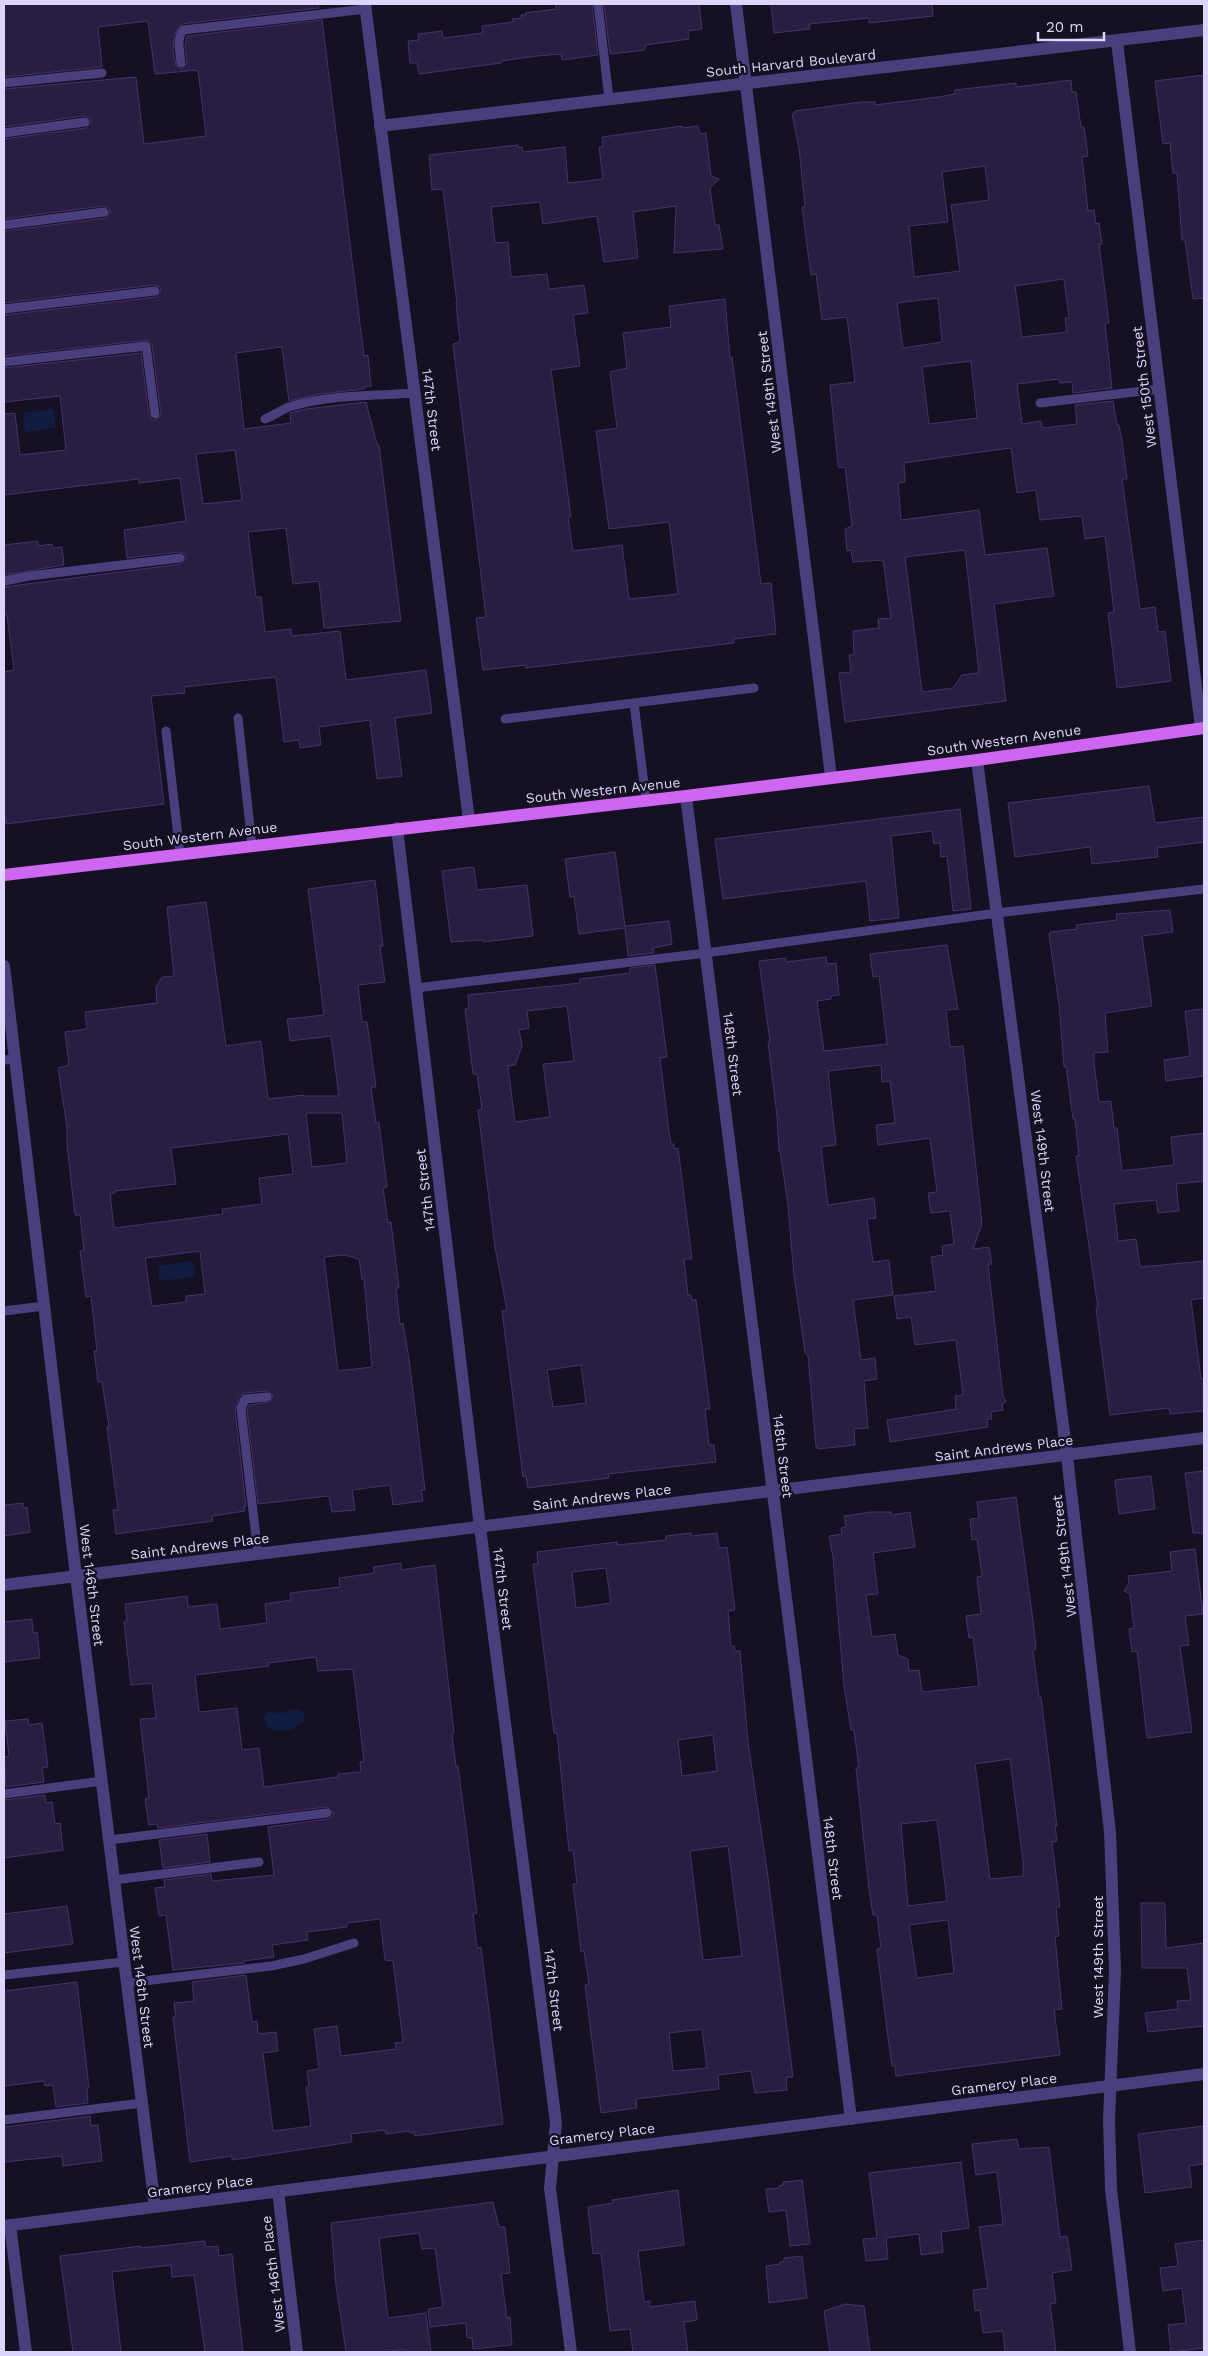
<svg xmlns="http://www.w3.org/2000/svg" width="1208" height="2356" viewBox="0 0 1208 2356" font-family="'Work Sans',sans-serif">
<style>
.water{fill:#101d41}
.building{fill:#291e41;stroke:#44326b;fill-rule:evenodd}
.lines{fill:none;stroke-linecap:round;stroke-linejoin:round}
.service{stroke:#493f7d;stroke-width:9}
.minor{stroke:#493f7d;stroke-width:12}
.primary{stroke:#cd66f1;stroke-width:12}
.labels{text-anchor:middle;stroke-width:4.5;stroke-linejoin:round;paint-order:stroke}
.street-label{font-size:14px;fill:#ded5fb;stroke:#151022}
</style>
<rect width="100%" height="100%" fill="#151022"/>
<g class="water">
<path d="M53,409L56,428L25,432L23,413Z"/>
<path d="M193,1261L195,1277L159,1281L158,1266Z"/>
<path d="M296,1709L304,1713L305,1719C298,1731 276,1735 266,1725L264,1717L268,1712L282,1713Z"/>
</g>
<g class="building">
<path d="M4,4H318L319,8L182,24L178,27L174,36L173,51L176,66L182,69L187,63L185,46L187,36L322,20L364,356L368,355L371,386L364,387V389L319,394L289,401L282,347L236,353L244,429L291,423L290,413L306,409L366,402L377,445H379L401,621L324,628L319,581L293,584L286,528L248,532L256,597H261L265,632L291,629L292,636L340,631L346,680L426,670L432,713L395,718L402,776L377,779L370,720L319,727L321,745L300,748L299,740L284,742L276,677L184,687L185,693L151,696L164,804L6,824L4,806V672L14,670L7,615L4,614V587L181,564L186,558L185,554L179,552L127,558L124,530L186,521L180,478L139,483V479L4,495V414L15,413L20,455L66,450L60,396L4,402V368L141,353L149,415L152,420H156L161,414L152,345L148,340L4,356V315L156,297L161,291L160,287L154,285L4,303V231L105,218L110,212L109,208L103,206L4,219V139L86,128L91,122L90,118L84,116L4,127V89L136,77L144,144L206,136L198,70L155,74L148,21L98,27L102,67L4,77ZM235,450L242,500L203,504L196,454Z"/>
<path d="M555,4H592L598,55L562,60L561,54L537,56L501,61V63L419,74L417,63H410L408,41L419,40L418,34L442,31L443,38L483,33L482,26L513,22L512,19L522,18L521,15H526L525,13L556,9Z"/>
<path d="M604,4H699L702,29L688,31L689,39L645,45V50L610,54Z"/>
<path d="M771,4H932L933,16L869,23V18L809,24L810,29L774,33Z"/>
<path d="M1204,75V298L1193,299L1185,240H1182L1177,173H1173L1170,143L1163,144L1155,81Z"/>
<path d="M1071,80L1072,92H1076L1081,127H1084L1088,156L1082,157L1088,211L1094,210L1096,224L1099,223L1102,244H1099L1109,323L1105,324L1112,388L1073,393L1072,382L1060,383L1059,379L1017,384L1022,424L1041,421L1042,428L1077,424L1075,405L1113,401L1117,425H1119L1122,441L1127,479H1122L1140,609L1155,607L1158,632L1165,631L1171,681L1117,688L1108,613L1114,612L1105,536L1085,539L1082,516L1040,520L1036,490L1017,493L1011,448L973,453L904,463L905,482L898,483L901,520L979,510L985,555L1047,548L1054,596L994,604L1006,701L845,722L839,673L851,672L849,655H854L853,631L879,628L878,619L891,618L883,560L853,562L851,550L847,551L845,529L852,526L845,467L839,468L838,464L830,385L855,382L847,317L822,320L816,274L811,275L802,207H805L799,148L792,114L795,113V111L861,102H875V105L938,97L955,94V90L1016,83V87ZM985,166L989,200L951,205L960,271L914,277L909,226L948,222L942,172ZM1064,279L1069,318H1065L1067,332L1022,337L1015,286ZM938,298L942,342L903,348L897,303ZM971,361L977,418L929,424L922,367ZM965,550L979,673L962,675L953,688L922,692L905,557Z"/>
<path d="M682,126V128L698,126L700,134L706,133L711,176L719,179L710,188L715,225H719L723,249L674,253L676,206L633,212L638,258L604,262L597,216L543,224L540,202L491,207L495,243L508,242L511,277L547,274L549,289L584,285L588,313L573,315L580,366L551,370L571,517H568L573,551L622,545L629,599L678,594L669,522L609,529L596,431L617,428L610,372L627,368L623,333L671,327L669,306L725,299L730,358L732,357L761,584L771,583L776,634L734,639V643L526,668V665L483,670L476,618L486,617L453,344L460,342L456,303H457L443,189L432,190L429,155L518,145V147H522L523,152L565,147L568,183L603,179L599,147H603L602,137Z"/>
<path d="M38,541V546L52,544L53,548L62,547L64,565L4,575V545Z"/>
<path d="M1149,786L1155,823L1204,817V842L1157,848L1158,857L1092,864L1090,847L1015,857L1008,803Z"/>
<path d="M960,809L971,909L953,911L947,856L941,857L940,843L934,844L932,831L891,836L899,918L870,921L866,881L723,899L715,839Z"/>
<path d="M615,852L625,926L669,921L672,944L653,948L654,953L628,956L625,928L579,934L574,896L570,897L565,859Z"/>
<path d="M471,867L474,868L477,890L527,885L533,936L483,942V940L451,942L442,871Z"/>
<path d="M375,880L383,946H380L385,982L358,985L362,1022H367L376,1087H371L376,1123L379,1122L387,1187L383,1188L388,1223L391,1222L399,1288H396L400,1324L403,1323L409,1359L425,1490H421L423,1501L393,1505L390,1485L352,1490L355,1510L332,1512L329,1496L258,1504L247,1410L249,1405L270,1402L273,1396L267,1391L244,1393L239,1397L235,1410L246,1506H244L245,1511L212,1516L213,1521L116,1534L113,1510H118L107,1427H109L102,1382H98L94,1351H97L91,1296L86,1297L80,1251H84L80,1215H75L67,1145V1128L58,1068L69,1065L65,1032L87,1029L85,1012L157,1003L156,987L162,977L174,976L167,907L206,902L226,1046L261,1041L268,1099L304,1095V1096H339L331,1036L290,1041L287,1019L324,1015L308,889ZM306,1113H342L347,1163L312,1167ZM288,1134L293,1174L259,1178L262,1204L222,1209L223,1214L114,1228L110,1194L115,1193V1191L176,1184L171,1148ZM200,1251L205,1294L186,1296V1302L152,1306L145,1258ZM345,1255L359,1259L362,1279H364L372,1367L338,1371L324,1257Z"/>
<path d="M1170,910L1173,932L1142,936L1152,1006L1105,1013L1108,1052L1094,1053V1063L1099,1102L1111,1101L1114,1128H1117L1122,1171L1174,1165L1171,1137L1204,1133V1181L1176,1184L1179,1211L1158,1213L1156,1200L1114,1204L1118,1241L1136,1239L1140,1267L1204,1261V1298L1191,1300L1201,1379L1204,1378V1411L1170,1414L1169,1408L1110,1415L1096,1308H1098L1076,1156H1079L1075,1119H1073L1066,1066L1064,1067L1059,1004L1049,935L1050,932L1077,929L1076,925L1117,920L1116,914Z"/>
<path d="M947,945L958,1009L946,1010L950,1047L963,1046L982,1224L973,1249L989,1247L992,1264H988L1003,1396L1006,1401L1002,1405L1003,1410L991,1412L992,1419H987L988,1427L890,1442L887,1420L956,1409L955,1396L963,1395L956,1340L915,1345L911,1317L897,1319L894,1296L936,1291L931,1257L943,1255L942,1246L954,1244L950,1211L931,1213L928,1193L937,1192L930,1138L878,1145L876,1125L895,1123L890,1081L882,1082L881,1065L828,1071L836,1145L821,1147L828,1205L874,1198L876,1218L867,1219L873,1262L889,1260L893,1295L853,1300L861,1360L875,1358L877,1379L864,1381L868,1428L854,1429L855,1445L818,1449L816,1447L808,1356L805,1352L794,1276L788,1205L780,1151L779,1152L777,1116L768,1042H770L759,961L785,958L786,962L826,957L827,964L836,963L839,995L831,996V999L817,1001L824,1051L887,1044L879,976L873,977L870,954Z"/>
<path d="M655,965L667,1057L660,1058L669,1132L671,1144H674V1149L678,1148L692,1259H684L688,1295H691L692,1300H696L710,1409H705L709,1445H714L716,1462L608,1474L609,1478L528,1488L526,1476L523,1477L502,1311L507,1310L495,1247L478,1110L482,1109L477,1074H473L465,1009L469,1008L468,995L580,983V979L630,973V968ZM567,1006L574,1061L543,1064L550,1117L515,1122L508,1066L515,1065L522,1046L519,1030L529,1028L527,1011L535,1010L536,1007V1010ZM581,1365L586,1403L553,1407L547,1370Z"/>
<path d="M1204,1009V1076L1166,1081L1164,1060L1190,1056L1185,1011Z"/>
<path d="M1204,1471V1533H1193L1185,1473Z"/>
<path d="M1151,1476L1155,1509L1119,1514L1115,1480Z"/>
<path d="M1016,1497L1034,1628L1036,1649L1033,1650L1039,1697H1041L1057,1826H1055L1057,1841L1052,1842L1060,1907H1056L1059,1936L1055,1937L1062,2009L1054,2010L1060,2055L896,2076L895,2066H892L887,2030L877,1949L881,1948L877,1915H873L869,1889L856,1768H859L854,1730H851L844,1686L833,1557L829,1536L842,1534L841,1528L846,1527L844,1516L871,1512H891V1515L910,1512L915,1547L873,1553L878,1594L866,1595L872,1637L895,1634L898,1655L908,1659L909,1671L919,1670L922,1692L979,1686L973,1637L969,1638L966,1616L981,1614L977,1577L982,1576L977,1539L972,1540L970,1519L979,1518L977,1502ZM1010,1759L1024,1869H1023V1876L990,1879L975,1764ZM937,1820L947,1901L908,1906L901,1824ZM948,1920L954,1973L917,1978L909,1925Z"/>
<path d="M23,1503V1508L27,1507L30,1532L4,1536V1505Z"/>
<path d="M691,1533V1536L717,1533L719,1548L727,1547L735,1610L728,1611L731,1646H734L735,1651H740L748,1742L768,1877L793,2077H786L787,2090L755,2093L751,2071L718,2075L719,2089L636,2099L637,2108L601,2113L585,1985L589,1984L584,1951L581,1952L578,1925L573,1884H577L573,1850L569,1851L557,1733H554L533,1564H538L537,1552L617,1542V1545L666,1540V1536ZM606,1568L611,1603L576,1608L572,1572ZM713,1735L717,1771L682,1776L678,1740ZM728,1846L742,1956L703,1960L690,1851ZM702,2029L707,2068L673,2071L669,2033Z"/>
<path d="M1195,1549L1203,1614L1185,1616L1189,1645L1180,1646L1192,1732L1147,1738L1137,1651L1132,1652L1129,1629L1134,1628L1130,1594L1124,1591L1129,1583L1128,1576L1172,1571L1170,1552Z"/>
<path d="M401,1563V1570L435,1565L454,1733L452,1736L456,1766H458L477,1913L473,1914L477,1948L481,1947L503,2124L415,2136L414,2132L410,2133L409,2131L386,2134L385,2130L351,2134L352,2142L232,2160V2156L190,2162L173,2017H176L174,2003L194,2001L192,1982L246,1975L252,2022L257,2021L258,2034L276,2032L278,2051L263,2053L273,2131L311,2126L306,2087L309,2086L307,2071L319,2069L314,2029L337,2026L341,2056L396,2049L395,2043L403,2042L393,1961L385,1960L380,1919L347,1923V1927L307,1932L308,1940L272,1945L274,1957L244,1961V1963L173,1970L166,1915L159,1916L155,1888L165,1887L164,1880L211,1874L212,1881L274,1875L268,1827L328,1819L333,1816V1812L326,1807L158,1828L157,1824L149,1825L145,1799L149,1798L140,1719L156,1718L152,1683L131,1685L124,1622L127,1621L125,1604L187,1596L188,1607L217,1604L220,1629L267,1623L265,1604L291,1600L290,1593L340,1587L339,1578L375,1573L373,1567ZM316,1657L318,1671L353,1669L364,1761L360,1762L361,1772L338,1774V1777L264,1787L259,1748L242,1750L237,1708L199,1712L195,1675L269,1666L268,1663Z"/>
<path d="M32,1619L33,1633L37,1632L40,1658L4,1662V1622Z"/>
<path d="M28,1719L29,1725L42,1723L48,1767L42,1768L44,1782L6,1787L4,1757L9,1756L5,1721Z"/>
<path d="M45,1795L46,1803L52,1802L55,1824L60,1823L63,1850L4,1858V1800Z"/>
<path d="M207,1834L210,1862L163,1868L159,1840Z"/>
<path d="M1141,1903H1165L1166,1948L1204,1943V2026L1148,2032L1145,2013L1178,2009L1177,2001L1191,2000L1187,1968H1142Z"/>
<path d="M67,1906L73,1944L4,1953V1914Z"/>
<path d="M77,1982L89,2088H87L88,2103L56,2107L53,2085L45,2086L44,2081L4,2086V1991Z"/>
<path d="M90,2116L91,2126L98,2125L102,2161L63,2166L62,2156L4,2162V2127Z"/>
<path d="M1204,2126V2164L1189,2166L1192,2187L1145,2193L1138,2134Z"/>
<path d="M1017,2139L1019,2149L1049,2147L1060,2237L1067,2236L1069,2248L1072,2270L1052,2273L1056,2303L1050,2304L1056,2352H1005L1003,2331L983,2333L980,2310L975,2311L973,2290L988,2288L979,2227L1003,2224L997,2172L976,2175L972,2144Z"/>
<path d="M961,2162L969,2228L941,2232L943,2252L921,2255L919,2234L886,2238L888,2259L866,2261L863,2239L877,2238L869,2173Z"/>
<path d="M802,2180L810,2244L790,2246L786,2210L769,2212L766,2189L779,2188V2186L783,2185V2182Z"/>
<path d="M678,2190L684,2245L638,2251L644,2302L650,2301V2307L695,2301L697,2320L684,2322L688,2352H633L630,2329L610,2331L601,2253L593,2254L588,2207L613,2203L612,2200Z"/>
<path d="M493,2202L499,2227H505L510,2273L501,2274L507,2318L510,2317L512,2345L473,2349L472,2338H467L466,2323L430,2327L428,2309L443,2307L435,2248L422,2249L419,2233L379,2238L388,2318L426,2313L431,2352H406L405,2349L384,2352H346L336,2285L331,2223Z"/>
<path d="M1204,2240V2348L1171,2352L1168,2325L1186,2323L1182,2288L1163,2291L1160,2268L1178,2266L1175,2244Z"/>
<path d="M205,2241L206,2247L218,2246L219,2256L232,2254L243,2352H205L194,2275L172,2277L171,2265L112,2272L121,2352H73L60,2256L141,2246V2248Z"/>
<path d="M802,2256L807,2298L769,2303L766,2266L780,2264V2262L784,2261V2258Z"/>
<path d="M845,2304L864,2306L870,2352H830L824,2311Z"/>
</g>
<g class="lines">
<g class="service">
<path d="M598,4L609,99"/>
<path d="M181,63C180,51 176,40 183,30L366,9"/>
<path d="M4,83L102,73"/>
<path d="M4,133L85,122"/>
<path d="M4,225L104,212"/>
<path d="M4,309L155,291"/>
<path d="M4,362L146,346L155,414"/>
<path d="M1040,403L1160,389"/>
<path d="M265,419C273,416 281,410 289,407C329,394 373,396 414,393"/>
<path d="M4,581L29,576L180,558"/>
<path d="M238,718L252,845"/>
<path d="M505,719L634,703"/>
<path d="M166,731L180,854"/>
<path d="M646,800L634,703L754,688"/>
<path d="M416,988L706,953L997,913L1204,889"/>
<path d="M4,1060L15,1059"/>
<path d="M4,1311L44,1306"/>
<path d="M258,1554L241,1409L245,1399L267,1397"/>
<path d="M4,1794L102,1781"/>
<path d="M109,1840L327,1813"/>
<path d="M114,1880L259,1862"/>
<path d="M4,1975L124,1962"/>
<path d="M127,1983L271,1966L304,1959L354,1943"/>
<path d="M4,2120L142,2103"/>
</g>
<g class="minor">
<path d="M365,4L469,820"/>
<path d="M736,4L831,777"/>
<path d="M1117,42L1201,728"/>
<path d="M380,126L1204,30"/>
<path d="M977,760L1067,1456L1110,1832L1115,1971L1109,2120L1111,2189L1130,2352"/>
<path d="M686,796L851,2119"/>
<path d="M397,828L480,1527L556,2123L550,2188L571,2352"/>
<path d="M4,966L76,1576L155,2207"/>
<path d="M4,1585L1204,1438"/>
<path d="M278,2191L297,2352"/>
<path d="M10,2225L26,2352"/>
<path d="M4,2226L1204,2074"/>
</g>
<path class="primary" d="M4,875L686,796L977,760L1204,728"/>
</g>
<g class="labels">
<g class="street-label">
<text transform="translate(791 63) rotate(-6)" y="5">South Harvard Boulevard</text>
<text transform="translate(1144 387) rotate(-97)" y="5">West 150th Street</text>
<text transform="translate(769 392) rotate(-97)" y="5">West 149th Street</text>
<text transform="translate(432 410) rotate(83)" y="5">147th Street</text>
<text transform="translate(1004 740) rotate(-8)" y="5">South Western Avenue</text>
<text transform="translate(603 790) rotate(-6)" y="5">South Western Avenue</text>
<text transform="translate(200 836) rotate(-7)" y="5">South Western Avenue</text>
<text transform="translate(733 1054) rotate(83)" y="5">148th Street</text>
<text transform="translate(1043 1151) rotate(83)" y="5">West 149th Street</text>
<text transform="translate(425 1190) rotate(-97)" y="5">147th Street</text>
<text transform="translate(1004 1448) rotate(-7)" y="5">Saint Andrews Place</text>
<text transform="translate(783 1456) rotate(83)" y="5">148th Street</text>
<text transform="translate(602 1497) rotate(-7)" y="5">Saint Andrews Place</text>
<text transform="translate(200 1546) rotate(-7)" y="5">Saint Andrews Place</text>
<text transform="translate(1064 1556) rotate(-97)" y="5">West 149th Street</text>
<text transform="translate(92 1585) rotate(83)" y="5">West 146th Street</text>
<text transform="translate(503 1589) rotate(83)" y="5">147th Street</text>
<text transform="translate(833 1858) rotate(83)" y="5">148th Street</text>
<text transform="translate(1098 1957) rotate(-90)" y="5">West 149th Street</text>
<text transform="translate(142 1987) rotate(83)" y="5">West 146th Street</text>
<text transform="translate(554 1990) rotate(83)" y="5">147th Street</text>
<text transform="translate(1004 2084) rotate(-7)" y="5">Gramercy Place</text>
<text transform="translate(602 2134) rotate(-7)" y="5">Gramercy Place</text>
<text transform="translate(200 2186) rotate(-7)" y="5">Gramercy Place</text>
<text transform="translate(273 2274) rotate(-97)" y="5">West 146th Place</text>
</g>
</g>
<rect width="1208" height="2356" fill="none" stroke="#ded5fb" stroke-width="10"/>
<path d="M1038 32v8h66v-8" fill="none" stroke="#ded5fb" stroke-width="2.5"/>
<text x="1046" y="32" font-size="15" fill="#ded5fb" stroke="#151022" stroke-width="4" paint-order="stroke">20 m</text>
</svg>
